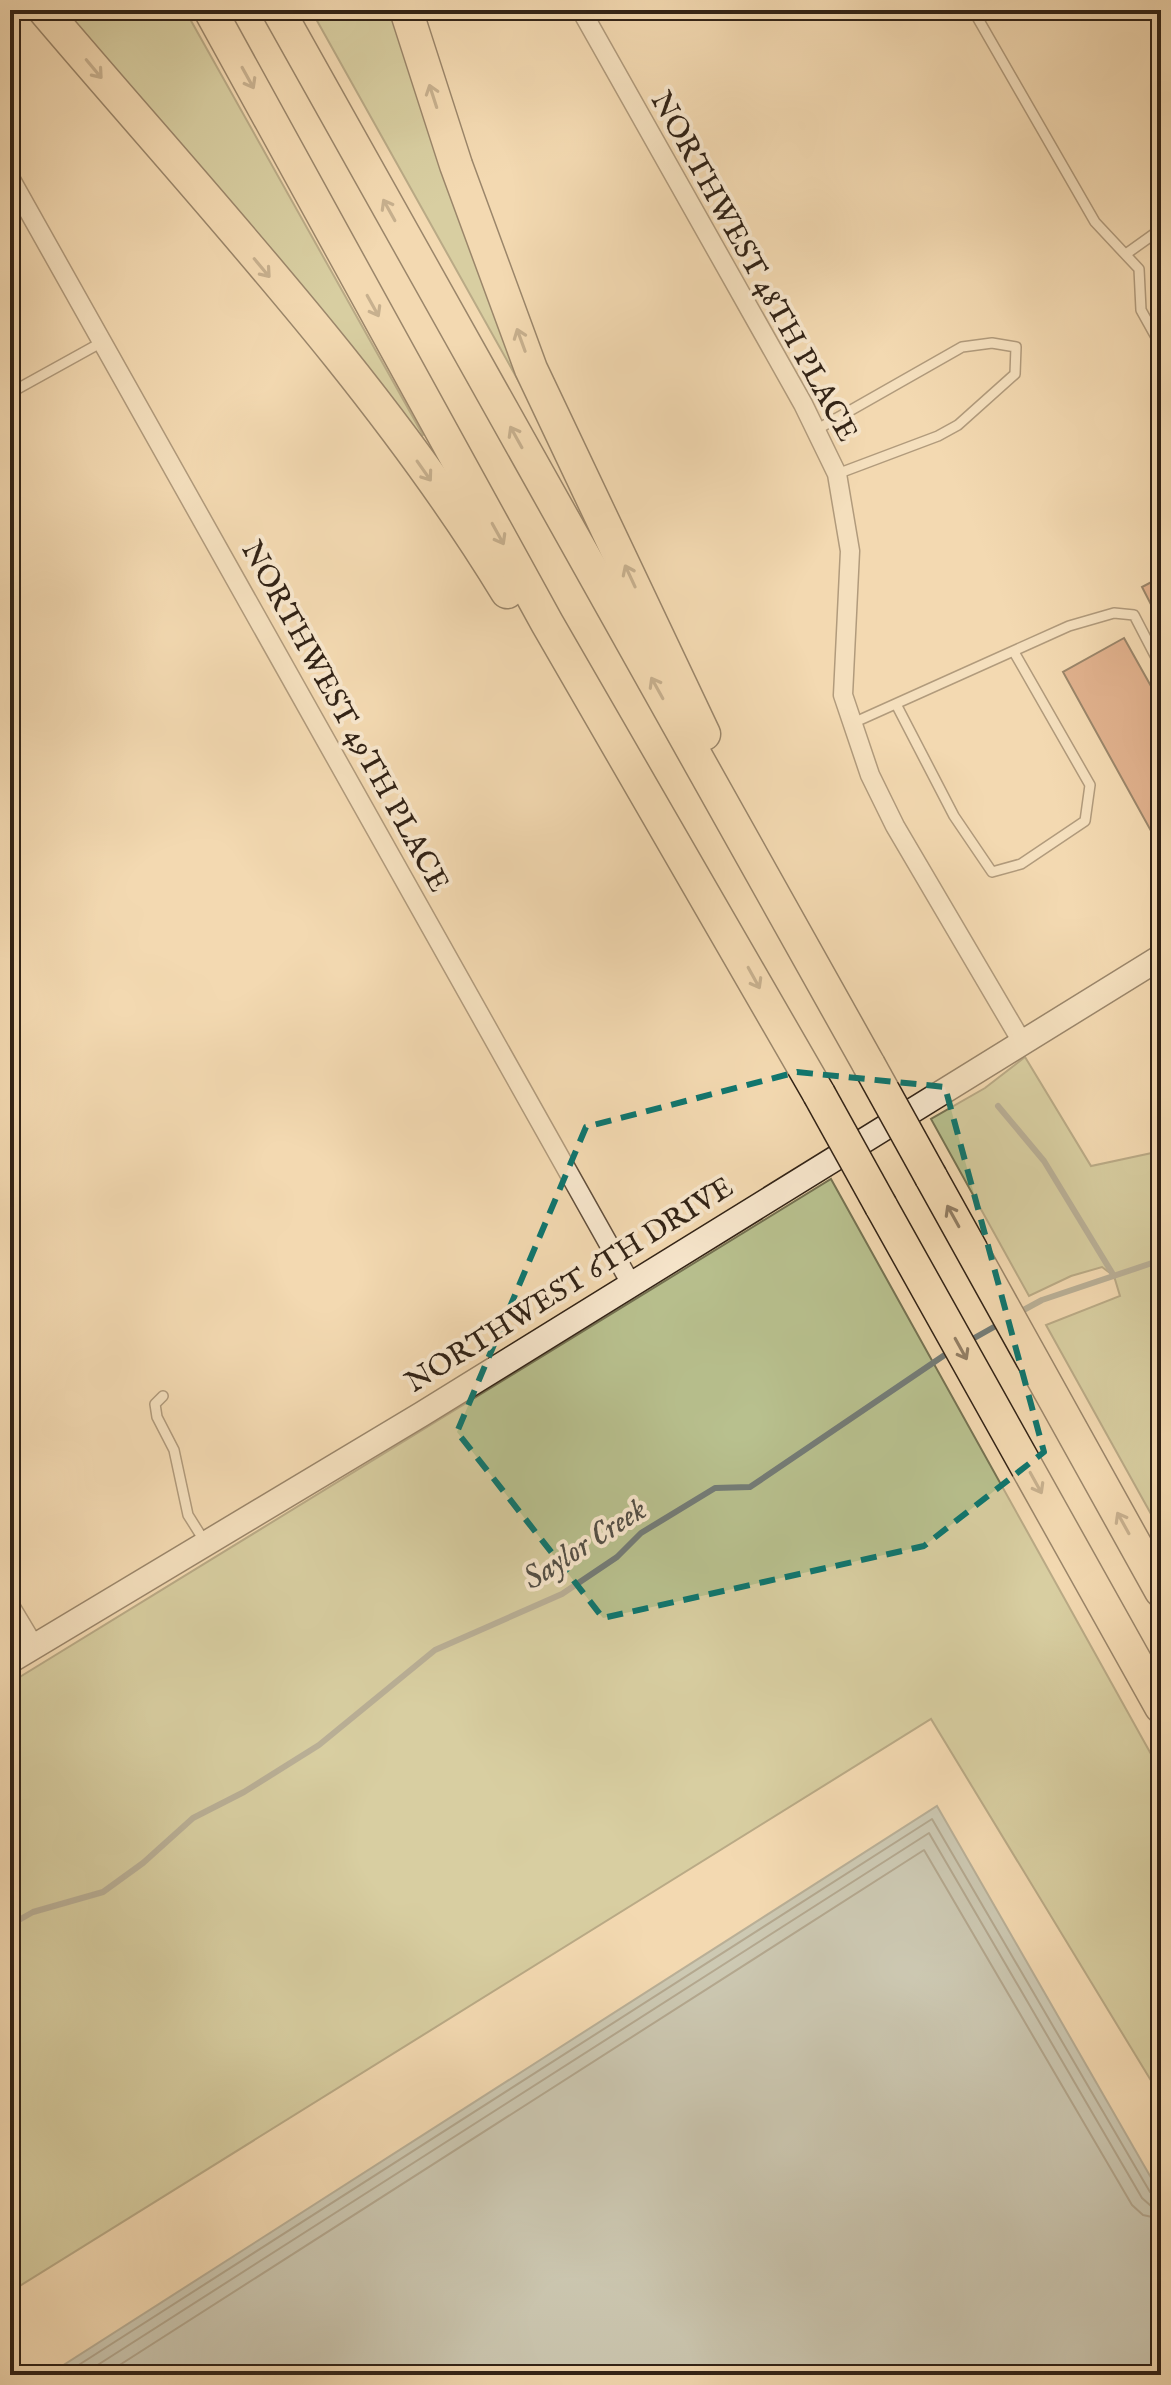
<svg xmlns="http://www.w3.org/2000/svg" width="1171" height="2385" viewBox="0 0 1171 2385" font-family="'IM FELL English',serif">
<style>
.green{fill:#b8c08e;stroke:#757252;stroke-width:2}
.water{fill:#a0b7b7;stroke:#747c77;stroke-width:2}
.lines{fill:none;stroke-linecap:round;stroke-linejoin:round}
.shore{stroke:#696d66;stroke-width:2}
.stream{stroke:#747c77;stroke-width:6}
.building{fill:#cc8465;stroke:#322316;stroke-width:2}
.service-casing{stroke:#62503d;stroke-width:12}
.minor-casing{stroke:#62503d;stroke-width:21}
.secondary-casing{stroke:#322316;stroke-width:27}
.motorway-casing{stroke:#322316;stroke-width:35}
.service{stroke:#f7e6cc;stroke-width:9}
.minor{stroke:#f7e6cc;stroke-width:18}
.secondary{stroke:#f7e6cc;stroke-width:24}
.motorway{stroke:#f3d9b1;stroke-width:32}
.motorway-bridge-casing{stroke:#322316;stroke-width:35;stroke-linecap:butt}
.motorway-bridge{stroke:#f3d9b1;stroke-width:32}
.oneway{stroke:#927e64}
.marked{fill:none;stroke:#0f766e;stroke-width:6;stroke-dasharray:16 10;stroke-linejoin:round}
.labels{text-anchor:middle;stroke-width:8;stroke-linejoin:round;paint-order:stroke}
.street-label{font-size:30px;fill:#322316;stroke:#f7e6cc}
.water-label{font-size:32px;font-style:italic;fill:#534f46;stroke:#f7e6cc}
</style>
<rect width="100%" height="100%" fill="#f3d9b1"/>
<filter id="stains"><feTurbulence type="fractalNoise" baseFrequency=".0025" numOctaves="4"/><feColorMatrix values="0 0 0 0 .2 0 0 0 0 .09 0 0 0 0 .02 0 0 0 .5 -.17"/></filter>
<radialGradient id="worn" r=".72"><stop offset=".6" stop-color="#630" stop-opacity="0"/><stop offset="1" stop-color="#630" stop-opacity=".3"/></radialGradient>
<g class="green">
<path d="M59,10H185L423,435L415,440Z"/>
<path d="M311,10H392L542,423Z"/>
<path d="M1025,1057L1091,1166L1161,1151V1532L1046,1325L1120,1296L1114,1276L1102,1267L1071,1276L1029,1296L931,1119L985,1088Z"/>
<path d="M831,1179L1161,1772V2097L931,1719L10,2292V1683Z"/>
</g>
<path class="water" d="M937,1806L1161,2195V2375H48Z"/>
<g class="lines">
<g class="shore">
<path d="M63,2375L932,1819L1150,2192L1161,2197"/>
<path d="M82,2375L929,1833L1142,2198L1151,2206L1161,2207"/>
<path d="M104,2375L924,1850L1132,2205L1143,2215L1161,2219"/>
</g>
<g class="stream">
<path d="M998,1106L1044,1161L1114,1276"/>
<path d="M1018,1313L1042,1300L1161,1260"/>
<path d="M969,1341L1001,1323"/>
<path d="M10,1925L33,1912L103,1892L143,1863L193,1818L244,1792L319,1745L435,1650L562,1594L617,1557L641,1533L715,1488L750,1487L952,1350"/>
</g>
</g>
<g class="building">
<path d="M1161,577V624L1142,587Z"/>
<path d="M1124,638L1161,704V849L1063,672Z"/>
</g>
<g class="lines">
<g class="service-casing">
<g id="service">
<path d="M973,10L1095,222L1139,269L1141,310L1161,346"/>
<path d="M1126,254L1161,229"/>
<path d="M10,393L104,341"/>
<path d="M816,430L962,347L992,343L1016,347L1015,374L958,425L938,436L837,474"/>
<path d="M897,706L954,816L992,872L1021,864L1085,821L1090,785L1014,652"/>
<path d="M853,723L1069,626L1114,613L1134,615L1161,667"/>
<path d="M163,1396L155,1404L157,1417L174,1450L188,1515L205,1542"/>
</g>
</g>
<g class="minor-casing">
<g id="minor">
<path d="M581,10L803,404L837,474L850,551L843,695L870,775L895,826L1022,1042"/>
<path d="M10,178L630,1282"/>
<path d="M10,1606L34,1646"/>
</g>
</g>
<g class="secondary-casing">
<path id="secondary" d="M10,1661L422,1414L1161,957"/>
</g>
<g class="motorway-casing">
<g id="motorway">
<path d="M44,10C200,194 382,386 507,592"/>
<path d="M210,10L547,623L819,1094"/>
<path d="M278,10L869,1065"/>
<path d="M406,10L456,165L531,369L704,734"/>
<path d="M931,1177L1161,1591"/>
<path d="M881,1206L1161,1707"/>
</g>
</g>
<use href="#service" class="service"/>
<use href="#minor" class="minor"/>
<use href="#secondary" class="secondary"/>
<use href="#motorway" class="motorway"/>
<g class="motorway-bridge-casing">
<g id="motorway-bridge">
<path d="M869,1065L931,1177"/>
<path d="M819,1094L881,1206"/>
</g>
</g>
<use href="#motorway-bridge" class="motorway-bridge"/>
</g>
<defs><path id="oneway-shaft" d="M-6 0H5M1.5-3L5.5 0L1.5 3" fill="none" stroke-width="1.6" stroke-linecap="round" stroke-linejoin="round" transform="scale(2)"/></defs>
<g class="oneway">
<use href="#oneway-shaft" transform="translate(94 69) rotate(50)"/>
<use href="#oneway-shaft" transform="translate(248 78) rotate(61)"/>
<use href="#oneway-shaft" transform="translate(433 96) rotate(-108)"/>
<use href="#oneway-shaft" transform="translate(389 210) rotate(-119)"/>
<use href="#oneway-shaft" transform="translate(262 268) rotate(50)"/>
<use href="#oneway-shaft" transform="translate(373 306) rotate(61)"/>
<use href="#oneway-shaft" transform="translate(521 340) rotate(-110)"/>
<use href="#oneway-shaft" transform="translate(516 437) rotate(-119)"/>
<use href="#oneway-shaft" transform="translate(424 471) rotate(55)"/>
<use href="#oneway-shaft" transform="translate(498 534) rotate(61)"/>
<use href="#oneway-shaft" transform="translate(630 576) rotate(-115)"/>
<use href="#oneway-shaft" transform="translate(657 688) rotate(-119)"/>
<use href="#oneway-shaft" transform="translate(754 978) rotate(61)"/>
<use href="#oneway-shaft" transform="translate(953 1216) rotate(-119)"/>
<use href="#oneway-shaft" transform="translate(961 1349) rotate(61)"/>
<use href="#oneway-shaft" transform="translate(1036 1483) rotate(61)"/>
<use href="#oneway-shaft" transform="translate(1123 1523) rotate(-119)"/>
</g>
<path d="M0 0H1171V2385H0ZM797,1072L945,1087L1044,1452L924,1546L603,1618L457,1432L586,1127Z" fill="#f3d9b1" fill-opacity=".55" fill-rule="evenodd"/>
<path class="marked" d="M797,1072L945,1087L1044,1452L924,1546L603,1618L457,1432L586,1127Z"/>
<g class="labels">
<g class="street-label">
<text transform="translate(755 266) rotate(61)" y="10">NORTHWEST 48TH PLACE</text>
<text transform="translate(346 716) rotate(61)" y="10">NORTHWEST 49TH PLACE</text>
<text transform="translate(569 1284) rotate(-32)" y="10">NORTHWEST 6TH DRIVE</text>
</g>
<g class="water-label">
<text transform="translate(584 1543) rotate(-33)" y="11">Saylor Creek</text>
</g>
</g>
<rect width="1171" height="2385" fill="none" stroke="#f3d9b1" stroke-width="40"/>
<rect x="12" y="12" width="1147" height="2361" fill="none" stroke="#322316" stroke-width="4"/>
<rect x="20" y="20" width="1131" height="2345" fill="none" stroke="#322316" stroke-width="2"/>
<rect width="100%" height="100%" filter="url(#stains)"/>
<rect width="100%" height="100%" fill="url(#worn)"/>
</svg>
